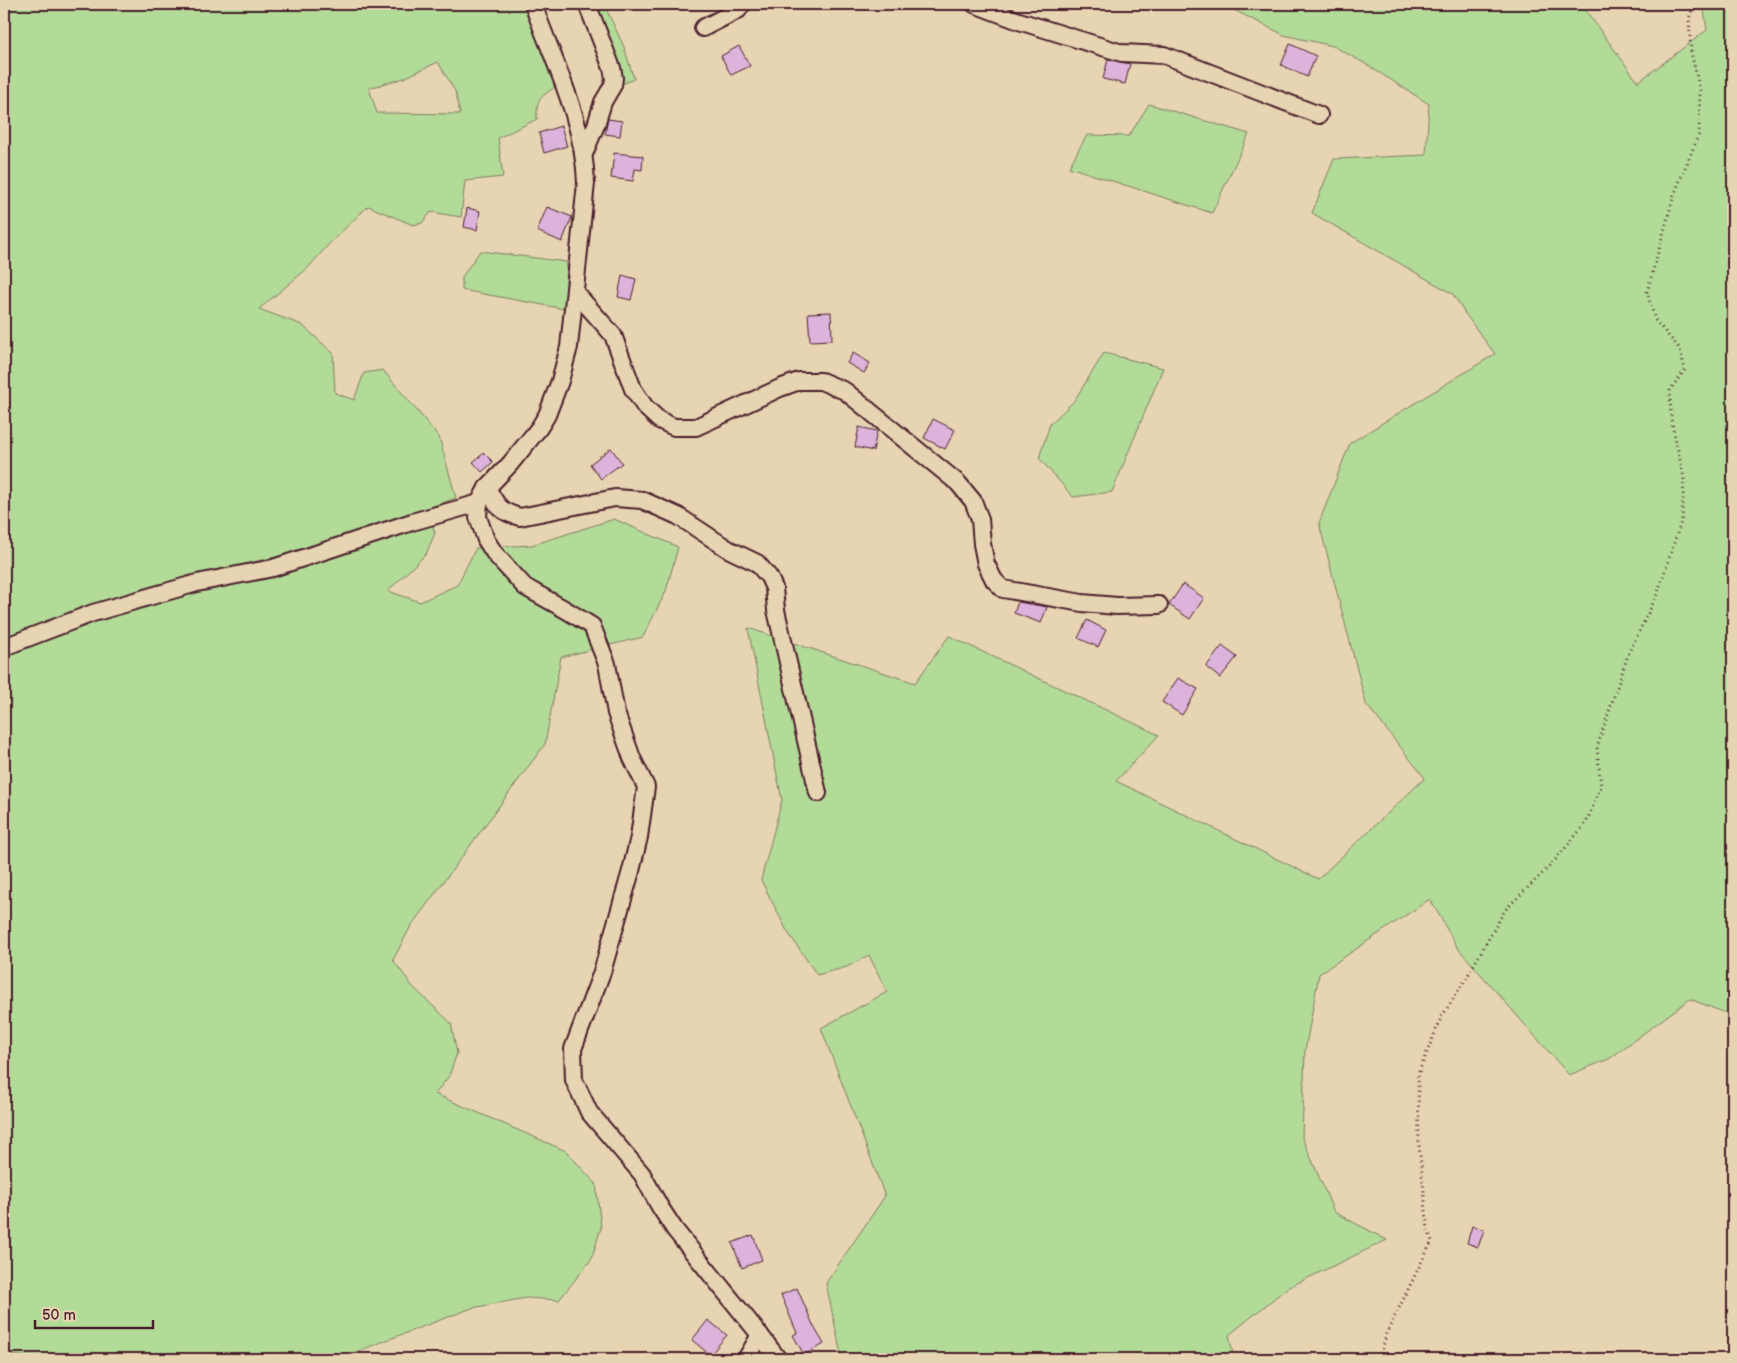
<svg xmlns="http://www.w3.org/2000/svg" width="1737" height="1363" viewBox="0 0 1737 1363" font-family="'Balsamiq Sans',sans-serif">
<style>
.green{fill:#b2db98;stroke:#7e7d62;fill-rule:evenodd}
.building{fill:#dcb3da;stroke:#4a1f2b}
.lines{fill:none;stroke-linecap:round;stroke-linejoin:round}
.minor-casing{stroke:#4a1f2b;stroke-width:20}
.path{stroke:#4a1f2b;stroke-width:3;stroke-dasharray:1 4;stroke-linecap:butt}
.minor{stroke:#e7d4b2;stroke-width:16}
</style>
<rect width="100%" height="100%" fill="#e7d4b2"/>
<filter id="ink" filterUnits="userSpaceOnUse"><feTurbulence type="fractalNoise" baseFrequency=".02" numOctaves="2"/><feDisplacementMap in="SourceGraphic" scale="10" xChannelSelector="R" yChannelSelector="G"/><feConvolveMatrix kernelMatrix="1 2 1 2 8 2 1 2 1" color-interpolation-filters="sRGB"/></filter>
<g filter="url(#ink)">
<g class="green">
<path d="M4,4H525L558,85C541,97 536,97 537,119L498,138L503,177L465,181L461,217L431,212L422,223L413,225L368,206L329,244L308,268L259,309L302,325L333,353L335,393L354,400L364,373L383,370L439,437L456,498L427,508L435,533L426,554L388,591L420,602L457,585L476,548L532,545L614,519L678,547L666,591L643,637L561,657L545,744L411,926L393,960L413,987L451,1023L457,1053L449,1076L435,1094L566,1151L596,1184L601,1228L591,1260L559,1300L526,1298L472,1308L337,1359H47L4,1354V654L141,603L297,569L292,553L151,586L4,641ZM438,62L455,91L460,114L377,113L369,88L404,78Z"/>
<path d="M594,4H604L624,47L634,79L617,86Z"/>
<path d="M1222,4H1581L1638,82L1707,30L1703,4H1733V1016L1690,999L1609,1059L1569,1075L1457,947L1430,899L1319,974L1305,1051L1302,1137L1334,1212L1387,1240L1287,1288L1229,1335L1234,1359H842L826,1283L885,1196L821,1028L887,992L869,955L847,967L817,975L787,931L761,880L782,800L748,628L915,683L949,636L1159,735L1116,781L1318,879L1425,778L1366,704L1319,523L1350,443L1495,354L1466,315L1453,294L1312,213L1334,159L1426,155L1429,104L1364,63L1333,46L1284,35Z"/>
<path d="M1149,104L1249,134L1212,213L1069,167L1087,135L1129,136Z"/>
<path d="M480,251L567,262L565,309L462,290V277Z"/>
<path d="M1104,353L1163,368L1112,492L1073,497L1039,458L1050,424L1074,401Z"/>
</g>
<g class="building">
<path d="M1290,44L1316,56L1307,77L1281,65Z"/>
<path d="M739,46L750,66L731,75L721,56Z"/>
<path d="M1108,59L1130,64L1125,84L1103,79Z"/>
<path d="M608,119L622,121L620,136L605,134Z"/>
<path d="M561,126L567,146L544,153L539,133Z"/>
<path d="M614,153L643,156L642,170L635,169L633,181L611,178Z"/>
<path d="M547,207L572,217L562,242L537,231Z"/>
<path d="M467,208L480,211L477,230L464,227Z"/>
<path d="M622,275L636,279L631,300L618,297Z"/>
<path d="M831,312L832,340L810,341L808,313Z"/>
<path d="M853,353L870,363L864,373L847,363Z"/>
<path d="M933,419L955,430L945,449L924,438Z"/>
<path d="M859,427L877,431L873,451L855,447Z"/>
<path d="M611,448L622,463L601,479L590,464Z"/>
<path d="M484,453L493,462L482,472L473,462Z"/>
<path d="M1183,584L1204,598L1190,619L1169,605Z"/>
<path d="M1018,602L1047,607L1041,623L1014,613Z"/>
<path d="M1087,620L1106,630L1098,647L1078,638Z"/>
<path d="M1222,646L1237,657L1220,678L1206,667Z"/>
<path d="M1178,678L1198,689L1182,715L1162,702Z"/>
<path d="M1472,1226L1484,1230L1478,1247L1467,1243Z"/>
<path d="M753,1235L762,1260L742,1268L732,1243Z"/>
<path d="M797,1288L814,1327L824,1344L804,1355L793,1335L797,1333L781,1295Z"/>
<path d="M708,1320L727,1335L710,1355L692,1340Z"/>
</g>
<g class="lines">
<g class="minor-casing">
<g id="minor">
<path d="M533,4C554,63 584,120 586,183L569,347L560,381L547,415L539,428L510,464L487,488L479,503L478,517L486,540L495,554L525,587L566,610L592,626L607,664L616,713L632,758L646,787L639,837L631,871L602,972L573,1049L574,1080L589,1112L642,1174L660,1207L675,1230L760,1335L778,1359"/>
<path d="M974,4L1019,21L1122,53L1164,55L1319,115"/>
<path d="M703,28L738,10L742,4"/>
<path d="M584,154L596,125L603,102L613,85L614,78L612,68L587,4"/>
<path d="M575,292L613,335L633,389L645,407L659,420L674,427H696L780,388L799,381H821L845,391L958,483L973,501L980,519L982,544L986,564L994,580L1003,589L1082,603L1117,606L1159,605"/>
<path d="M487,488C497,505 499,512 520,517L615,498L642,500L678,516L728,549L757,563L769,577L774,588L776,610L818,793"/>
<path d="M4,647L93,613L197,583L273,568L412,522L479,503"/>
<path d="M746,1359L760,1335"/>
</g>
</g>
<path class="path" d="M1380,1359L1386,1334L1432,1241L1428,1230L1419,1145L1418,1074L1441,1018L1467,977L1505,910L1551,865L1586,823L1601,786L1597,747L1629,652L1657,595L1682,519L1684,478L1671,419L1670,390L1685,370L1680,349L1655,320L1647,292L1674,195L1699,134L1700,90L1691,52L1689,19L1694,4"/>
<use href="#minor" class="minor"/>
</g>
</g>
<rect width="1737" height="1363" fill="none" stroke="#e7d4b2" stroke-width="20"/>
<rect x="10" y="10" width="1717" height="1343" fill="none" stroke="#4a1f2b" stroke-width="2" filter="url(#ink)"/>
<path d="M35 1320v8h118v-8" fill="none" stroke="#4a1f2b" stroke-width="2.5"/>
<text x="42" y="1320" font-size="15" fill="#4a1f2b" stroke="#e7d4b2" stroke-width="4" paint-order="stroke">50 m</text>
</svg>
